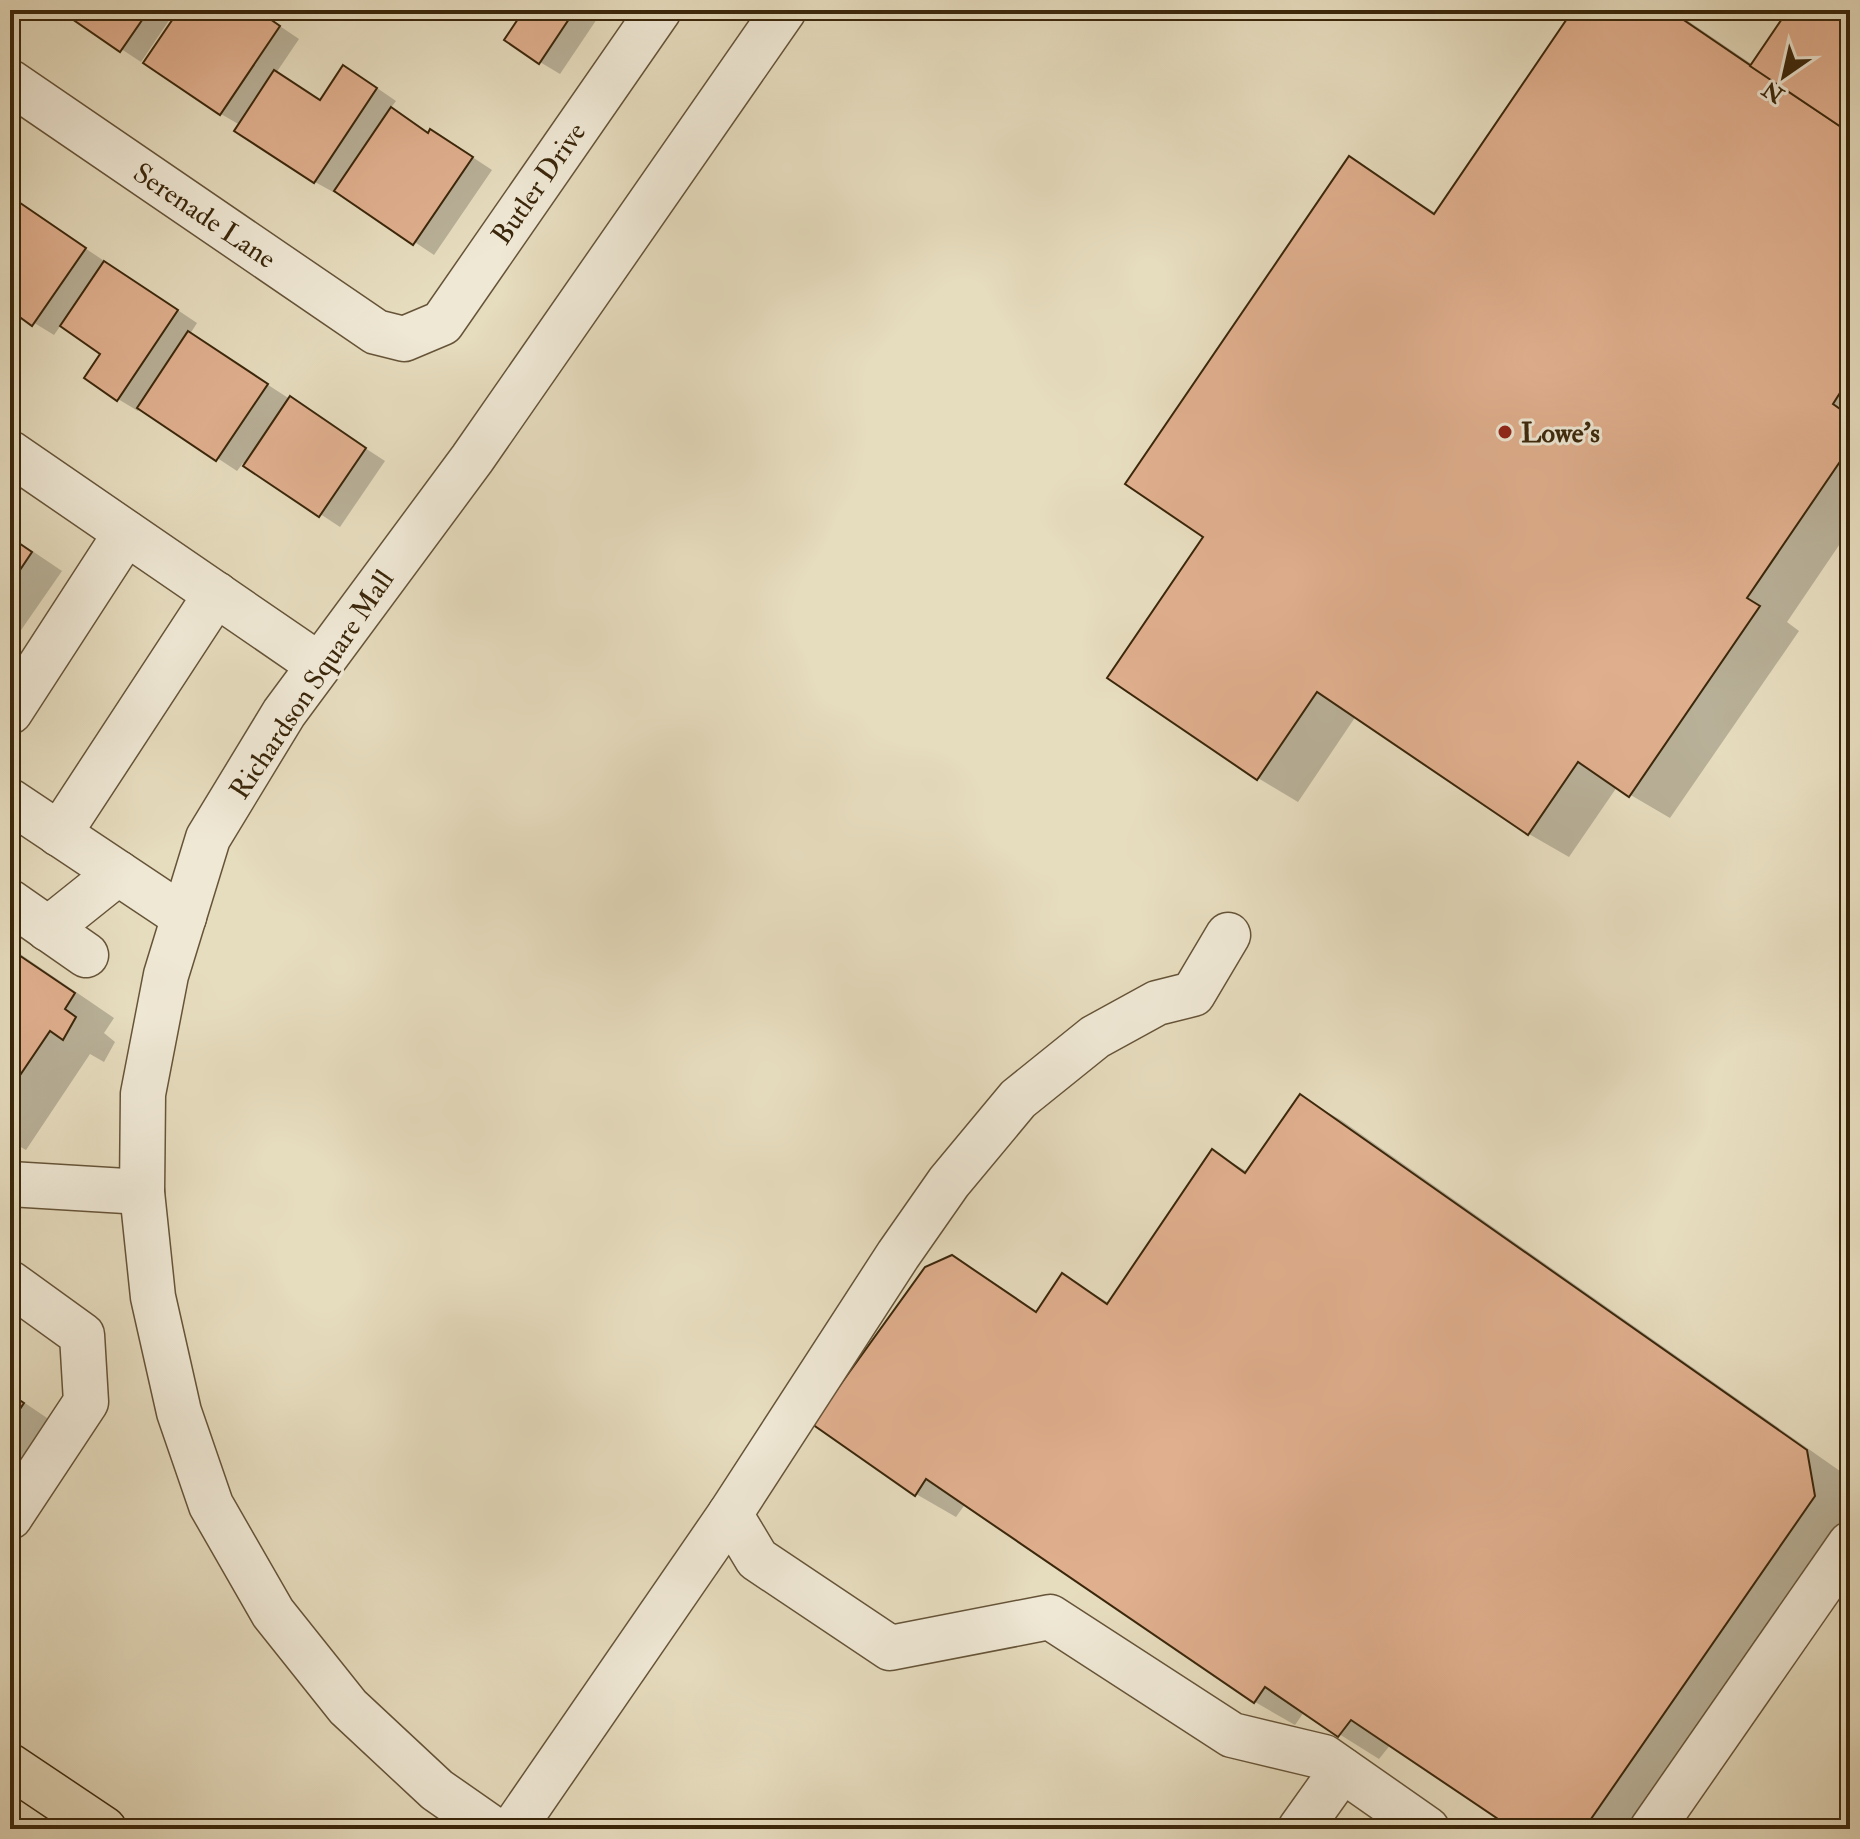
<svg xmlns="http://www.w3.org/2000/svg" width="1860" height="1839" viewBox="0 0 1860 1839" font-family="'IM FELL Double Pica',serif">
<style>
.shadow{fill:#0003}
.building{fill:#e0af8e;stroke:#3b270b;stroke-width:2}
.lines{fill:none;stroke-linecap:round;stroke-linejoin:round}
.minor-casing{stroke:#665438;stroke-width:47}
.major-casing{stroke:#3b270b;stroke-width:47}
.minor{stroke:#efe8d5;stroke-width:44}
.major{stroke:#e6dcbe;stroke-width:44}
.poi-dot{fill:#8f2418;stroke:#efe8d5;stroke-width:3}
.labels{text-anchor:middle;stroke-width:6;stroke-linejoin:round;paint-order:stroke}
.street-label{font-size:28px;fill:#3b270b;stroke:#efe8d5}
.poi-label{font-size:28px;font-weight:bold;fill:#3b270b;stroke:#efe8d5;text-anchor:start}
</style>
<rect width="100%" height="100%" fill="#e6dcbe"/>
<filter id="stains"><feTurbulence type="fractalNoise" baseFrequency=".0025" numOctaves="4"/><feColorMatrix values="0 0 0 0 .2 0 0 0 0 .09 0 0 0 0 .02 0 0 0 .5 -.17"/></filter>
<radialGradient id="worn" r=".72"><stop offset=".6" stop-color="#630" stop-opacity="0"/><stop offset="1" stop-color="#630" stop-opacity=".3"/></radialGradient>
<g class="shadow">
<path d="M62,10H176L141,62Z"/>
<path d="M181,10H256L299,39L276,73L322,101L364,79L396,101L390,109L429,134L451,143L492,170L434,255L337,190L335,193L315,182L237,130L240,125L221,114Z"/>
<path d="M526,10H603L560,74L540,62Z"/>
<path d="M1576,10H1672L1753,65L1791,10H1850V529L1787,622L1799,631L1670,818L1617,787L1569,857L1529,834L1356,716L1298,802L1258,778L1206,537L1350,159L1437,214Z"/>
<path d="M10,198L197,323L190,334L385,461L340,527L243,463L237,471L140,407L138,411L118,399L103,353L61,325L54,335L10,308Z"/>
<path d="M10,536L62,571L10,646Z"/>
<path d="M10,947L114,1018L104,1033L115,1042L104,1062L90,1054L26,1150L10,1141Z"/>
<path d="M1300,1097L1341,1120L1847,1476L1850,1526L1640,1829H1516L1391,1744L1379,1759L1304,1712L1295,1725L1255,1702L966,1503L956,1517L916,1494L952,1257L1038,1312L1062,1275L1109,1303L1213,1152L1248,1172Z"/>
<path d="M10,1393L53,1422L10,1486Z"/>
</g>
<g class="building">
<path d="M59,10H149L120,52Z"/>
<path d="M179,10H257L280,26L220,115L143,63Z"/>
<path d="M524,10H575L539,64L504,40Z"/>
<path d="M1573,10H1669L1850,133V377L1833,404L1850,416V447L1747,598L1760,606L1629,797L1578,762L1528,835L1317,692L1257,780L1107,678L1203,537L1125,484L1349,156L1434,214Z"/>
<path d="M1788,10H1850V133L1750,66Z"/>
<path d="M343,65L377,88L314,183L234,131L274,70L320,100Z"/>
<path d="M391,107L428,133L430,129L473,157L413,245L334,191Z"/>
<path d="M10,196L86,248L32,326L10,310Z"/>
<path d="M104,261L178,310L117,401L84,378L100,354L60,326Z"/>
<path d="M188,331L268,384L216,461L137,408Z"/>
<path d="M290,396L366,448L319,517L243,466Z"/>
<path d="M10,537L32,552L10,585Z"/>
<path d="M10,949L75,993L65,1009L76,1017L63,1040L50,1031L10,1090Z"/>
<path d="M1300,1094L1807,1450L1815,1496L1584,1829H1513L1351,1720L1338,1737L1265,1687L1254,1703L926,1479L915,1496L812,1424L925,1267L952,1255L1036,1312L1062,1273L1107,1304L1212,1149L1245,1173Z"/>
<path d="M10,1394L24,1403L10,1424Z"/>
</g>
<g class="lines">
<g class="minor-casing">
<g id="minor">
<path d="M10,82L376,332L404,339L442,323L659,10"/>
<path d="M10,453L319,665"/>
<path d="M10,712L126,533"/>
<path d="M10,801L184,917"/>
<path d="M59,834L216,594"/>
<path d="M10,902L86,955"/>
<path d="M48,929L118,873"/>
<path d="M1228,935L1193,994L1157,1003L1095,1037L1018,1099L949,1182L898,1255L730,1514L757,1559L890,1648L1050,1617L1232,1735L1324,1757L1427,1829"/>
<path d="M10,1184L142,1192"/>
<path d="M10,1283L82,1335L86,1402L10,1517"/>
<path d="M493,1829L437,1790L348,1707L273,1613L211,1505L179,1412L153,1297L142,1192L143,1094L166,975L208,838L284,713L472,459L784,10"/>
<path d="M513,1829L730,1514"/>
<path d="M1300,1829L1342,1770"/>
<path d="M1652,1829L1850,1544"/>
</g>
</g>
<g class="major-casing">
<path id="major" d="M10,1766L104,1829"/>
</g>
<use href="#minor" class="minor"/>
<use href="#major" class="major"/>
</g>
<circle class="poi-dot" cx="1505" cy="432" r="8"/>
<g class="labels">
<g class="street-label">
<text transform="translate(538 183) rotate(-55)" y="10">Butler Drive</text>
<text transform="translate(205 215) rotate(34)" y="10">Serenade Lane</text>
<text transform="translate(311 684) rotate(-56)" y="10">Richardson Square Mall</text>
</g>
<g class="poi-label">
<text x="1521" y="442">Lowe's</text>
</g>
</g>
<rect width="1860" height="1839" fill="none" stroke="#e6dcbe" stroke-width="40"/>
<rect x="12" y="12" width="1836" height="1815" fill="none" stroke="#3b270b" stroke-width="4"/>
<rect x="20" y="20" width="1820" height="1799" fill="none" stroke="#3b270b" stroke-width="2"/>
<g transform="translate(1784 76) rotate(214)" stroke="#efe8d5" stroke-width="6" paint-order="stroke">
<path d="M0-6L14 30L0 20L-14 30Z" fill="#3b270b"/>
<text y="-12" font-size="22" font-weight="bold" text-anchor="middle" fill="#3b270b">N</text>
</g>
<rect width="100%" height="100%" filter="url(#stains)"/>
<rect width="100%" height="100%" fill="url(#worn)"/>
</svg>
